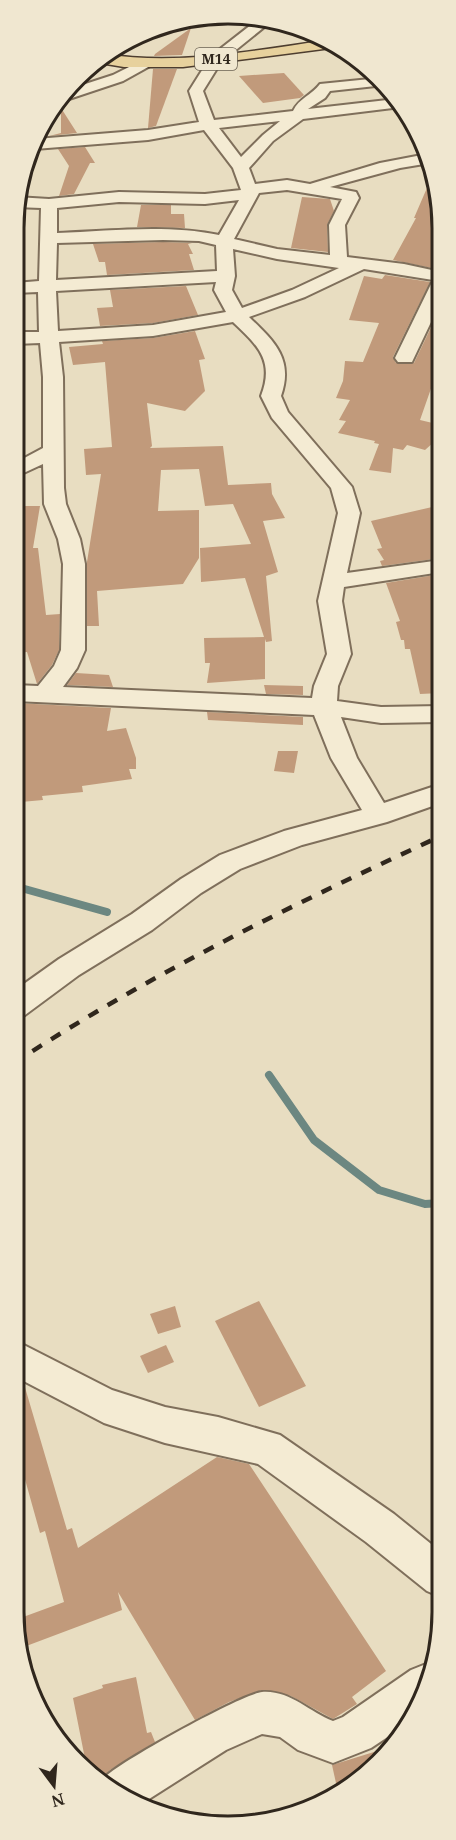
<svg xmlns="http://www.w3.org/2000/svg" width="456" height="1840" viewBox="0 0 456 1840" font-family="'Noto Serif',serif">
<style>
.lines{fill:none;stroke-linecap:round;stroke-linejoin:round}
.stream{stroke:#6c8781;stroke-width:8}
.building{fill:#c19a7b}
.minor-casing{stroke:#7f6f5b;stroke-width:4}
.major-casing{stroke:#4d3d2f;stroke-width:3}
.minor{fill:#f4ebd3;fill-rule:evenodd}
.major{fill:#e7d19d;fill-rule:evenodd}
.rail{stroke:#30271d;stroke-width:4.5;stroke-dasharray:11 11;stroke-linecap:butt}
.labels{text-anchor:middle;stroke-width:6;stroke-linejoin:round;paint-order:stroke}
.shield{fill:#f0e7d0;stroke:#6a6153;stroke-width:1.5}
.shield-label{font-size:14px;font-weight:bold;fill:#30271d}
.rim{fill:none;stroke:#30271d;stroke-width:3}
</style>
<rect width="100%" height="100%" fill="#e8ddc1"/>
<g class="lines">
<g class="stream">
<path d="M14,886L107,912"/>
<path d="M269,1075L314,1140L379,1190L425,1204L441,1203"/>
</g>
</g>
<g class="building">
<path d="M191,28L182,55L154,56L155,54Z"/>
<path d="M153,69H177L156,126L148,128Z"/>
<path d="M284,73L304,95L300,98L263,103L239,76Z"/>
<path d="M61,108L77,133L49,136L61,133Z"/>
<path d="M85,147L95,163H90L74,194L59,196L69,166L58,149Z"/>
<path d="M433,174L441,200V270L393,260L416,218H414Z"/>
<path d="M302,197L330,199L334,211L327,225L328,252L291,248Z"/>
<path d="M141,205H171V214H184L185,228L137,227Z"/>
<path d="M163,242L192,243L188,244L193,254H189L194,270L107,275L105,262H99L93,244Z"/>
<path d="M385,275L430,282L393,357L396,363H414L435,319L441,320V360L420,420L441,425L434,442L425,450L407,445L403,450L393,448L391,473L369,470L379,444L374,443L375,441L338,433L346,421L339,420L350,400L336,398L343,381L345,361L363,362L379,323L349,320L364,276L382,279Z"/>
<path d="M186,286L198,315L153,323L100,326L97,308L113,307L110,290Z"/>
<path d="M195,331L205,359L199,360L205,391L185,411L147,403L152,446L150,448L223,446L228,485L271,483L272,494L285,518L263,521L278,572L266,576L272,641L266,642L265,639V679L207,683L210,663H205L204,638L264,637L245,578L201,582L200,548L251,544L233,504L205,506L199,469L161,470L158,511L199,510V558L183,584L97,591L99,626H87V562L101,474L86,475L84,449L112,447L105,362L73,365L69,347L103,344L102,341L153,338Z"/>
<path d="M441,505V558L382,566L380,561L384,560L377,549L382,548L371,521Z"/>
<path d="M18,506H40L33,548H38L46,615L60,614L59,650L52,665L37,684L27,652L15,653V524Z"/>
<path d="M441,574V613H435L441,641V693L420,694L410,649H405L404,640H401L396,622L400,621L386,583Z"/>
<path d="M76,673L109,675L113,687L67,685Z"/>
<path d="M264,685L303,686V695L266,694Z"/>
<path d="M15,703L111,708L107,731L126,728L136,758V769H129L132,779L82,786L83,792L42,796L43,800L21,802L18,755L15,756Z"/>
<path d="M207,712L303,717V725L208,720Z"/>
<path d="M278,751H298L294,773L274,771Z"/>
<path d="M259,1301L306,1386L259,1407L215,1321Z"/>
<path d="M175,1306L181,1327L158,1334L150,1314Z"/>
<path d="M166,1345L174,1362L148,1373L140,1356Z"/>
<path d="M14,1378L24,1384L67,1530L72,1528L78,1548L217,1457L249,1464L386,1671L352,1697L357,1704L333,1719L291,1696L262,1690L229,1702L195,1720L118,1592L122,1610L21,1648L15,1620L64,1602L45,1531L40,1533L14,1440Z"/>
<path d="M136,1677L147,1733L151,1732L155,1742L110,1770L100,1779L87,1769L73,1698L103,1688L102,1685Z"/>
<path d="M390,1747L359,1782L338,1792L332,1765Z"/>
</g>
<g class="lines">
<g class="minor-casing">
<g id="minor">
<path d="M261,17L273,20L221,62L203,91L214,120L293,111C299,98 312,95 320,84L380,78L385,85L330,91L325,98L308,109L396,99L401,107L303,119L273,141L249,168L255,184L287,180L310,184L380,163L427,154L430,163L400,168L330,187L356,192L359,198L345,225L347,257L404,264L441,272V301L412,362H398L395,358L433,280L364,269L305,297L249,317C274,341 294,359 281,396L288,412L352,487L360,513L347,573L441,560V572L344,587L342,601L351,654L338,686L337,701L381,707L441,706V722L381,723L341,717L357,758L384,803L441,784V803L387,822L302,845L240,869L201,893L152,930L79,975L25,1015L14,1019V991L59,959L132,914L181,879L220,855L284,831L362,810L331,758L314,715L15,701V685L38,686L54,666L61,650L63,564L58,539L44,504L43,464L15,477V463L43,448V377L40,343L15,344V332H39L38,292L15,293V283L39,281L41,208L15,207L16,197L49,199L119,192L205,194L241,190L233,168L204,130L148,140L35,149L33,148L36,139L148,130L199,122L189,91L211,56ZM280,121L263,135L241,157L219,128ZM287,190L342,199L329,225L330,255L277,249L234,239L259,193ZM239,200L219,235C167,224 110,231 57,233V208L119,202L205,204ZM163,240L199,241L216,245L217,271L56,280L57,243ZM233,249L277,259L339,268L292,290L242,308L232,290L235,276ZM216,282L214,290L226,312L153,325L58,331L56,291ZM233,322C257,345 275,360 261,396L272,418L331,488L338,513L318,601L327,654L314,686L312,698L63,687L77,668L85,650V564L80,539L66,504L64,488L63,377L59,342L153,336Z"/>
<path d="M145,59L152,63L150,66L123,81L69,99L61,100L70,89L113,75Z"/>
<path d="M14,1340L112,1390L165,1407L218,1417L280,1435L394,1514L441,1552V1597L427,1591L366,1542L258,1464L165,1443L104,1423L14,1376Z"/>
<path d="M426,1664L432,1667L413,1720L371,1748L333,1763L298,1750L280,1737L262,1734L226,1750L138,1806L102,1780C113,1765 242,1694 262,1692C290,1690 309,1712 333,1721L343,1717L411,1670Z"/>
</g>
</g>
<g class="major-casing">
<path id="major" d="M329,40L339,47L183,67H124L94,62L105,54C179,66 255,50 329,40Z"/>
</g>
<use href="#minor" class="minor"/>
<use href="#major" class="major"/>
<path class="rail" d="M14,1063C150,974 294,904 441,836"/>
</g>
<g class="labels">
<rect class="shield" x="195" y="48" width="42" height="22" rx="4.5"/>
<g class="shield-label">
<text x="216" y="64">M14</text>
</g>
</g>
<path d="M0 0H456V1840H0ZM228 24H228A204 204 0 0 1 432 228V1612A204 204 0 0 1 228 1816H228A204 204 0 0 1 24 1612V228A204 204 0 0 1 228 24Z" fill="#f0e7d0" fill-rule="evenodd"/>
<path class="rim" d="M228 24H228A204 204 0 0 1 432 228V1612A204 204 0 0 1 228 1816H228A204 204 0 0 1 24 1612V228A204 204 0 0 1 228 24Z"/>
<g transform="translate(54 1786) rotate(164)" stroke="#f0e7d0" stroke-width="4.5" paint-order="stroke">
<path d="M0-4.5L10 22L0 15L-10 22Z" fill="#30271d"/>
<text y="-9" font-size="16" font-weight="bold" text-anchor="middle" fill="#30271d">N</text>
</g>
</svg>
